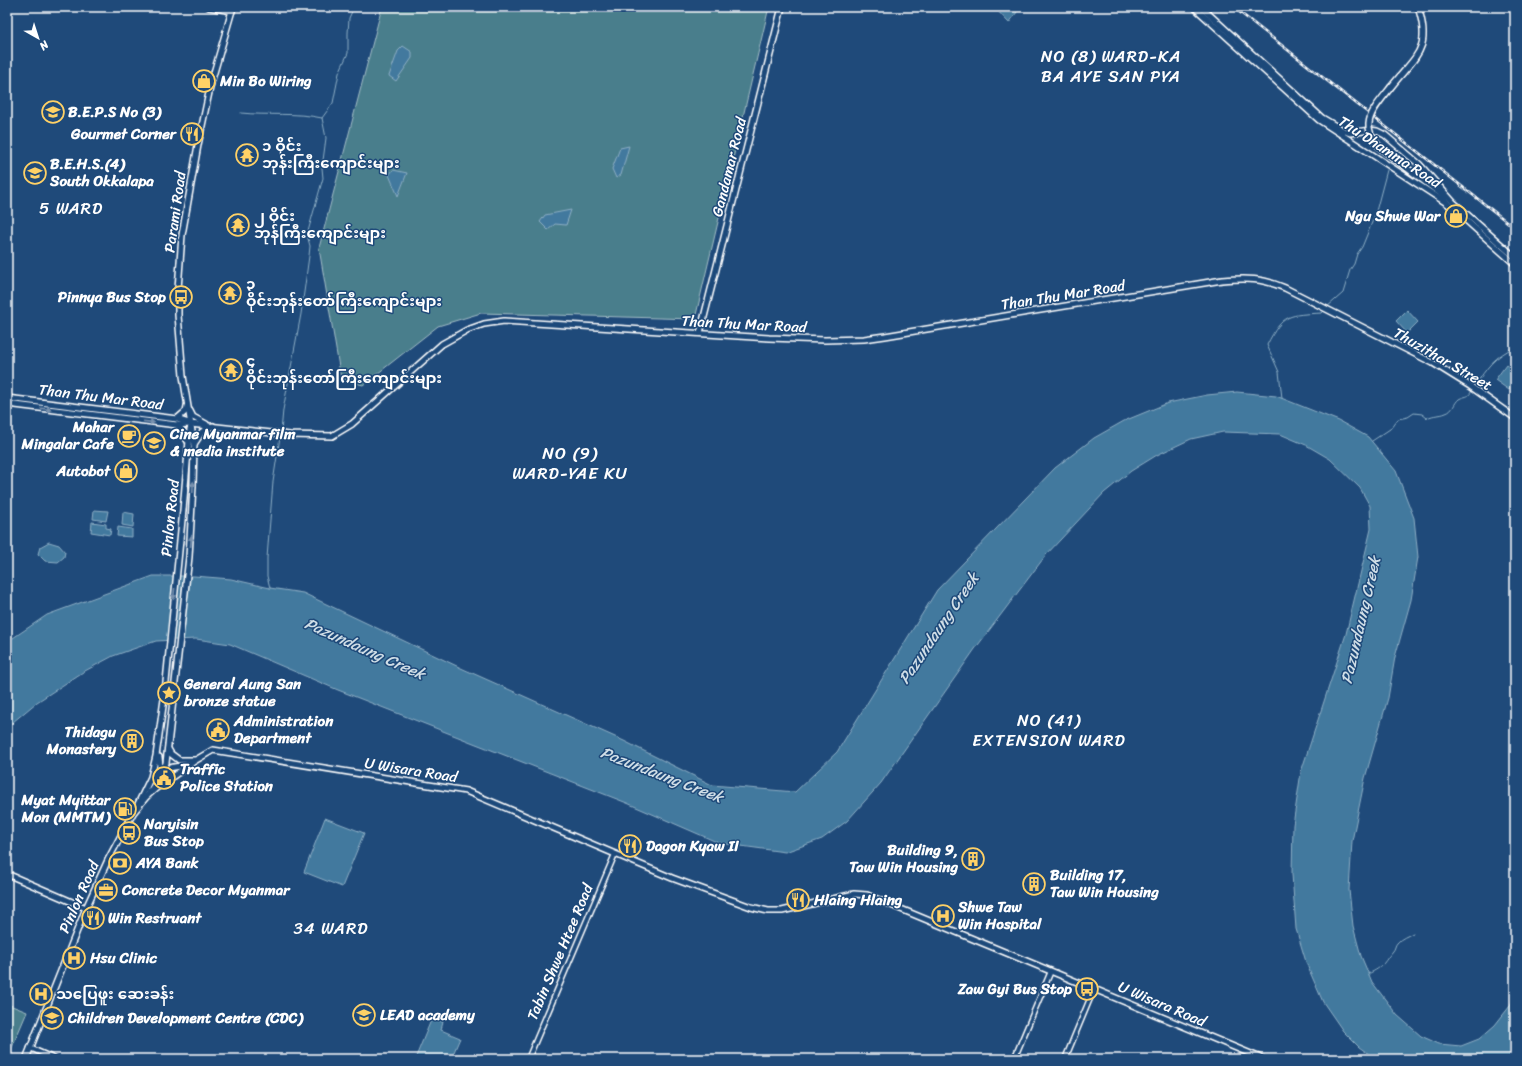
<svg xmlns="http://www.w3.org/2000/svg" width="1522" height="1066" viewBox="0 0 1522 1066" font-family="Sriracha,'Noto Sans Myanmar',sans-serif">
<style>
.green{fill:#4a7e8c;stroke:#a4bec6}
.water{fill:#42799e;stroke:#8eafc5}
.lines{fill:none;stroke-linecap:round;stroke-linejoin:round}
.stream{stroke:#8eafc5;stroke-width:1}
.minor-casing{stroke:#fff;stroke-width:7}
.major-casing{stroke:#fff;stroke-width:8}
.minor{stroke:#1f4a7a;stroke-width:4}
.major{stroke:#1f4a7a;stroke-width:5}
.rail-casing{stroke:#fff;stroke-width:2.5}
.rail{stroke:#1f4a7a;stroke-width:1;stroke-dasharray:3;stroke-linecap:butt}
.major-bridge-casing{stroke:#fff;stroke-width:8;stroke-linecap:butt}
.major-bridge{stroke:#1f4a7a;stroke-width:5}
.oneway{fill:#7992af}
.labels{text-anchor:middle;stroke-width:3;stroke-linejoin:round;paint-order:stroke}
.poi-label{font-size:15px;font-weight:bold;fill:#fff;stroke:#1f4a7a;text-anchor:start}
.street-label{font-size:15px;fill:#fff;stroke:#1f4a7a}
.water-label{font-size:16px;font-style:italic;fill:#d0dee7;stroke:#1f4a7a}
.quarter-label{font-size:17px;letter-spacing:1px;fill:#fff;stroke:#1f4a7a}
</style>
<rect width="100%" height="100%" fill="#1f4a7a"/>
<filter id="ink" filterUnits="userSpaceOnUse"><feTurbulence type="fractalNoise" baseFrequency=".025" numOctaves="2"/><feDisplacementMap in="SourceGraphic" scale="8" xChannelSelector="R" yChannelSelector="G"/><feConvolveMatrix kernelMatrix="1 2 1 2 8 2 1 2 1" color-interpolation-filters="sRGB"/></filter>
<g filter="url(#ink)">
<g class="green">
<path d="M382,7H769L695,319L481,313L438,326L363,385L341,379L319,248Z"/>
<path d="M7,1004L27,1012L7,1059Z"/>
</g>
<g class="water">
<path d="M994,7H1014L1017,12L1009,23Z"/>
<path d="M403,46L412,52V58L396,81L389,76L398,51Z"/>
<path d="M629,146L621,175L616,178L612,169L620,148Z"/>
<path d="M393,170L407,173L398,196L389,175Z"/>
<path d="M571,210L566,225L555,224L548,230L540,222L545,215Z"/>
<path d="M1407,310L1418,322L1407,333L1396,321Z"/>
<path d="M1506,365L1515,372V382L1509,390L1495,380Z"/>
<path d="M1237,392L1276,396L1339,421L1368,437L1396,471L1414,518L1418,557L1411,600L1395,657L1388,698L1365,778L1352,841L1349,890L1353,926L1361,956L1372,982L1397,1015L1421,1036L1439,1044L1461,1046L1479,1039L1495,1025L1510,1006L1515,993V1059H1376L1359,1047L1343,1031L1323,1002L1307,965L1296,929L1292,874L1293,825L1301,772L1346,634L1371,529L1370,506L1360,488L1330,459L1306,445L1280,434L1223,432L1191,439L1157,455L1131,471L1104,493L1046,555L975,649L881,783L847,821L822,839L785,852L719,843L627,803L338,690L230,644L196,639L156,641L113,656L83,672L37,702L7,727V642L47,615L153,576H194L231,579L270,588L303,593L461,668L624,741L712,785L795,792L837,752L937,590L1055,468L1094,438L1124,421L1168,403L1207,395Z"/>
<path d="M94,510L108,511L106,521L93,519Z"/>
<path d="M123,512L134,514L133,527L122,525Z"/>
<path d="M92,522L106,524V528L111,529L110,535L91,532Z"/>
<path d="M118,527L132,529V537L117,536Z"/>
<path d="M49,542L59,545L65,552L64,557L58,562L45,561L38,554L40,547Z"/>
<path d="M325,818L364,833L342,887L304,872Z"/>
<path d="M432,1018L443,1022L441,1030L460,1038L451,1059H415Z"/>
</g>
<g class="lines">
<g class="stream">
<path d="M241,113C268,116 295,112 322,118"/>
<path d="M1327,307L1343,293L1350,270L1354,264L1357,254L1362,247L1375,215L1387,170"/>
<path d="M1475,386C1487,367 1494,357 1515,347"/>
<path d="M1282,398L1279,372L1267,345C1283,313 1289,315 1322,313L1324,311"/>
<path d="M281,432L283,410L301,314L309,256L310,246L307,235L323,178L322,168L326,138L322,118L333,103L339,73L348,53V33L349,18L354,7"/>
<path d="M1372,441L1390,429L1398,419L1408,417L1414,413L1422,414L1427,418C1435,414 1439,416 1446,413C1453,411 1454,403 1459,399C1466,395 1467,399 1472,391"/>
<path d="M270,588L267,576V558L273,482L280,437"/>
<path d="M1368,974C1385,966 1382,964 1393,951C1395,949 1395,945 1397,943C1401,938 1408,936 1413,933"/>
</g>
<g class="minor-casing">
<g id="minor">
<path d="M30,1048L55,1059"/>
<path d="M528,1059L615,854"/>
<path d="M1014,1059L1051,971"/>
<path d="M1065,1059L1094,989"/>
</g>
</g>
<g class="major-casing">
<g id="major">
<path d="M209,7L232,11"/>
<path d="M1194,7L1319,120L1448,204"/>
<path d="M1201,7L1322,118L1344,131L1350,133L1370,130L1377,131L1385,135L1419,164L1453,202L1515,257"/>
<path d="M1391,87C1416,55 1432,50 1418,7"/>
<path d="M1382,149L1441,194L1448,204L1515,264"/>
<path d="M700,333L782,7"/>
<path d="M7,398L177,419L189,423"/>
<path d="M7,404L177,425L190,424L290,435L332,436L352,424L442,344L467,330L484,324L504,321L769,338L825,340L864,339L885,336L1222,280C1248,278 1261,278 1285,288L1433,363L1470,386L1515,418"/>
<path d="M190,411L193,417L206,424"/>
<path d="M177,419L186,411L187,406"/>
<path d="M177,425L184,432L187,440"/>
<path d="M194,444L202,432L213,426"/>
<path d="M168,749L171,754L179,760H195"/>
<path d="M159,757L160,767L163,770"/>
<path d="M152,779C160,767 172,768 186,765"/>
<path d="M147,796L155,789L196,760L213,750L466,791L672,878L751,907L768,911H782L854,894L867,895L1263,1059"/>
<path d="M138,804L151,777L156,756L165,692L183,510L190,429"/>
<path d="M7,874L86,908"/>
<path d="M26,1059L86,908L108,860L133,813L147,796L159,778L166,763L189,557L193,486L194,444L183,376L178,315V289L182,235L198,145L211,83L233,7"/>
</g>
</g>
<use href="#minor" class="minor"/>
<use href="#major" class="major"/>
<g class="rail-casing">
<path id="rail" d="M1233,7L1515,228"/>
</g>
<use href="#rail" class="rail"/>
<g class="major-bridge-casing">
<path id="major-bridge" d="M1382,149C1356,125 1374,109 1391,87"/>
</g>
<use href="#major-bridge" class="major-bridge"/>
</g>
<defs><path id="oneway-solid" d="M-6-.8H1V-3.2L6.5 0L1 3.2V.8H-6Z"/></defs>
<g class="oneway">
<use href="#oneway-solid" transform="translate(46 409) rotate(8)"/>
<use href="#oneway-solid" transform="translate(149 422) rotate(7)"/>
<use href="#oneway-solid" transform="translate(193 487) rotate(-88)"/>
<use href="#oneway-solid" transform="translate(191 541) rotate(-85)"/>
<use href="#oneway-solid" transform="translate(174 594) rotate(96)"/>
</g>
</g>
<defs>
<g id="shop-ring" transform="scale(1.15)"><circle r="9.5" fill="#1f4a7a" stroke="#ffd166" stroke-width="1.5"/><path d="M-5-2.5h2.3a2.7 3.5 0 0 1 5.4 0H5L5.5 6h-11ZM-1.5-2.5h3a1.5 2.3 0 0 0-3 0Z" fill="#ffd166"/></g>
<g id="school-ring" transform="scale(1.15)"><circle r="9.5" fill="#1f4a7a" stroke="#ffd166" stroke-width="1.5"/><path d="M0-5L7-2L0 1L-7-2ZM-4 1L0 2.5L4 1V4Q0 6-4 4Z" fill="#ffd166"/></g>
<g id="restaurant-ring" transform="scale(1.15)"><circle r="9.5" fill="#1f4a7a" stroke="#ffd166" stroke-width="1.5"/><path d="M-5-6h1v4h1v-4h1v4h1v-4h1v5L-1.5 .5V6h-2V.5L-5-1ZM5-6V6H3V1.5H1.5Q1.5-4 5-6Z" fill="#ffd166"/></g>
<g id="temple-ring" transform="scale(1.15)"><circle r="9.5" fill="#1f4a7a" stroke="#ffd166" stroke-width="1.5"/><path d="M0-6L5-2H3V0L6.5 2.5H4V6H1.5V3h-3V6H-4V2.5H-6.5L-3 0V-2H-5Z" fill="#ffd166"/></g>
<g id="bus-ring" transform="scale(1.15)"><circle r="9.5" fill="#1f4a7a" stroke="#ffd166" stroke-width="1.5"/><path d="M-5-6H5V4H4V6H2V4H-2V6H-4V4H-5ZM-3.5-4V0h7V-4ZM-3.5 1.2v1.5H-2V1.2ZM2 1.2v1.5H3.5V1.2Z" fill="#ffd166"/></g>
<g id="cafe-ring" transform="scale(1.15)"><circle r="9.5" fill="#1f4a7a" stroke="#ffd166" stroke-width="1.5"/><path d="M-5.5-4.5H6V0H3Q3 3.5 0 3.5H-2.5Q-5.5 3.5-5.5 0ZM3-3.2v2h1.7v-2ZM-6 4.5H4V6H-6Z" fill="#ffd166"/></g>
<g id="university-ring" transform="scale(1.15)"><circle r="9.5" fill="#1f4a7a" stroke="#ffd166" stroke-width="1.5"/><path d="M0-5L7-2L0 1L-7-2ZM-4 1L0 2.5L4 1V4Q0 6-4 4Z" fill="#ffd166"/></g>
<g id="sight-ring" transform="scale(1.15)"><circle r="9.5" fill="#1f4a7a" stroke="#ffd166" stroke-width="1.5"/><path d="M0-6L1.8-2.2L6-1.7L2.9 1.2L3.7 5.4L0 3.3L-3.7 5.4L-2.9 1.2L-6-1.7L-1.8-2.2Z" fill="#ffd166"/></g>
<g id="civic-ring" transform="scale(1.15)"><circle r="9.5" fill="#1f4a7a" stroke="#ffd166" stroke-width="1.5"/><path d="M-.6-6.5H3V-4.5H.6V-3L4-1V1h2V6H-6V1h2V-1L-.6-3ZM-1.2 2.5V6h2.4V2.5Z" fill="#ffd166"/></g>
<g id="building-ring" transform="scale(1.15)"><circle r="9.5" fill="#1f4a7a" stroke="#ffd166" stroke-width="1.5"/><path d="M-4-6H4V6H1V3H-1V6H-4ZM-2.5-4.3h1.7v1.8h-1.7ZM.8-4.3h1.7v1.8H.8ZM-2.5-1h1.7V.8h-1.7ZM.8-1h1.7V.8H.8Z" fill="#ffd166"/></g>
<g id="fuel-ring" transform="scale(1.15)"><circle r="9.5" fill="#1f4a7a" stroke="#ffd166" stroke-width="1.5"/><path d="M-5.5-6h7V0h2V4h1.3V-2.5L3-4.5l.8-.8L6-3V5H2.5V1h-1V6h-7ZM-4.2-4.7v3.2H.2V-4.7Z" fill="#ffd166"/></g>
<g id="bank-ring" transform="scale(1.15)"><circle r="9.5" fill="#1f4a7a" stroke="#ffd166" stroke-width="1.5"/><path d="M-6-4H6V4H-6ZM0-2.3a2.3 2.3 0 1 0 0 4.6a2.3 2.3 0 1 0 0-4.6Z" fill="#ffd166"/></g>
<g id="office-ring" transform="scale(1.15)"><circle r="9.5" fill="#1f4a7a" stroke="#ffd166" stroke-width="1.5"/><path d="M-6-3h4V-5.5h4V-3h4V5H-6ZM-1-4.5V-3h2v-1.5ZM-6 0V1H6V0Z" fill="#ffd166"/></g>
<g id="hospital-ring" transform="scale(1.15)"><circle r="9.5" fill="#1f4a7a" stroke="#ffd166" stroke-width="1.5"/><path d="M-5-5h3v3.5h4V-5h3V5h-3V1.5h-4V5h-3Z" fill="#ffd166"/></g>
</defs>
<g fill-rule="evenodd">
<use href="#shop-ring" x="204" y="81"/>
<use href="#school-ring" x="53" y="112"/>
<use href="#restaurant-ring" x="192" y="134"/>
<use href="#temple-ring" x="247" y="155"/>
<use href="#school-ring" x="35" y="173"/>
<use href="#shop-ring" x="1456" y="216"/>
<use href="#temple-ring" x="238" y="225"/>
<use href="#temple-ring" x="230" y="293"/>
<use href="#bus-ring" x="181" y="297"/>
<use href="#temple-ring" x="231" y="370"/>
<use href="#cafe-ring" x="129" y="436"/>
<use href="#university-ring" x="154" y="443"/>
<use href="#shop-ring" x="126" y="471"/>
<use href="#sight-ring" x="169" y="693"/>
<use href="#civic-ring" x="218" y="730"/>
<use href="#building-ring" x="132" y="741"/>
<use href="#civic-ring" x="164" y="778"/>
<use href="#fuel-ring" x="125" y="809"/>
<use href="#bus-ring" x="129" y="833"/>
<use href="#restaurant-ring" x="630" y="846"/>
<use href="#building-ring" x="973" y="859"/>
<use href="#bank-ring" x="120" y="863"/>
<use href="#building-ring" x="1034" y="884"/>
<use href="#office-ring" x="106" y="890"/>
<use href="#restaurant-ring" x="798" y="900"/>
<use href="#hospital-ring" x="943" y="916"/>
<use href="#restaurant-ring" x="93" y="918"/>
<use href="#hospital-ring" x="74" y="958"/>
<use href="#bus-ring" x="1087" y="989"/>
<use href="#hospital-ring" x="41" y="994"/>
<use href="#school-ring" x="364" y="1015"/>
<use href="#school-ring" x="52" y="1018"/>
</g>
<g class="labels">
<g class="poi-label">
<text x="220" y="86">Min Bo Wiring</text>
<text x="68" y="117">B.E.P.S No (3)</text>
<text x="176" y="139" text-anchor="end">Gourmet Corner</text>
<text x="262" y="151">၁ ဝိုင်း<tspan x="262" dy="17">ဘုန်းကြီးကျောင်းများ</tspan></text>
<text x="50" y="169">B.E.H.S.(4)<tspan x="50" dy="17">South Okkalapa</tspan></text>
<text x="254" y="221">၂ ဝိုင်း<tspan x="254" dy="17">ဘုန်ကြီးကျောင်းများ</tspan></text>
<text x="1440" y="221" text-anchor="end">Ngu Shwe War</text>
<text x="246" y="289">၃<tspan x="246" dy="17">ဝိုင်းဘုန်းတော်ကြီးကျောင်းများ</tspan></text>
<text x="166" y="302" text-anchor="end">Pinnya Bus Stop</text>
<text x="246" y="366">၄<tspan x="246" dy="17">ဝိုင်းဘုန်းတော်ကြီးကျောင်းများ</tspan></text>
<text x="114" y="432" text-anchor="end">Mahar<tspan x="114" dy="17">Mingalar Cafe</tspan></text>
<text x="170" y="439">Cine Myanmar film<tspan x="170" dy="17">&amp; media institute</tspan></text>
<text x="110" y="476" text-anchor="end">Autobot</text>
<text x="184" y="689">General Aung San<tspan x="184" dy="17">bronze statue</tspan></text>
<text x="234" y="726">Administration<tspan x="234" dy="17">Department</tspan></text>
<text x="116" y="737" text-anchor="end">Thidagu<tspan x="116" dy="17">Monastery</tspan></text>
<text x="180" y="774">Traffic<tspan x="180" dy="17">Police Station</tspan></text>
<text x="110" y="805" text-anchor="end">Myat Myittar<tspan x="110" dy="17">Mon (MMTM)</tspan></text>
<text x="144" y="829">Naryisin<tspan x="144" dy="17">Bus Stop</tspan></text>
<text x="646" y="851">Dagon Kyaw II</text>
<text x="958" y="855" text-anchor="end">Building 9,<tspan x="958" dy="17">Taw Win Housing</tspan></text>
<text x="136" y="868">AYA Bank</text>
<text x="1050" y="880">Building 17,<tspan x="1050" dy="17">Taw Win Housing</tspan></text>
<text x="122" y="895">Concrete Decor Myanmar</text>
<text x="814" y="905">Hlaing Hlaing</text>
<text x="958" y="912">Shwe Taw<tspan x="958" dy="17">Win Hospital</tspan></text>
<text x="108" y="923">Win Restruant</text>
<text x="90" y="963">Hsu Clinic</text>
<text x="1072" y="994" text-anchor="end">Zaw Gyi Bus Stop</text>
<text x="56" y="999">သပြေဖူး ဆေးခန်း</text>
<text x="380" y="1020">LEAD academy</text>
<text x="68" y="1023">Children Development Centre (CDC)</text>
</g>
<g class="street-label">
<text transform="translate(1390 152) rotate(33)" y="5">Thu Dhamma Road</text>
<text transform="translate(729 167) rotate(-76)" y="5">Gandamar Road</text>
<text transform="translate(175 212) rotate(-82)" y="5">Parami Road</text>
<text transform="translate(1063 295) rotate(-9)" y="5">Than Thu Mar Road</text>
<text transform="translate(744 324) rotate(3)" y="5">Than Thu Mar Road</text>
<text transform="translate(1443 359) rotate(30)" y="5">Thuzithar Street</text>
<text transform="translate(101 397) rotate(7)" y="5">Than Thu Mar Road</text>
<text transform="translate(170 518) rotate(-84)" y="5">Pinlon Road</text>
<text transform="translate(411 770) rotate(9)" y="5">U Wisara Road</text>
<text transform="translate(79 897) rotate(-66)" y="5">Pinlon Road</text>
<text transform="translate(560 952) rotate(-67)" y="5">Tabin Shwe Htee Road</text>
<text transform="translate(1162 1004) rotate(23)" y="5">U Wisara Road</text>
</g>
<g class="water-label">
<text transform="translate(1360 620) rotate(-77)" y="6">Pazundaung Creek</text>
<text transform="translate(938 628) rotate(-56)" y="6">Pazundaung Creek</text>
<text transform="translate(365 648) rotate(24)" y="6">Pazundaung Creek</text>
<text transform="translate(662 774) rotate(21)" y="6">Pazundaung Creek</text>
</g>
<g class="quarter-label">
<text x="1111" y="62">NO (8) WARD-KA<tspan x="1111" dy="20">BA AYE SAN PYA</tspan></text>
<text x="71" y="214">5 WARD</text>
<text x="570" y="459">NO (9)<tspan x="570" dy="20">WARD-YAE KU</tspan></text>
<text x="1049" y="726">NO (41)<tspan x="1049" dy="20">EXTENSION WARD</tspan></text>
<text x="331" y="934">34 WARD</text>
</g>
</g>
<rect width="1522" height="1066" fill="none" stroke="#1f4a7a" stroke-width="24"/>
<rect x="12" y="12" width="1498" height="1042" fill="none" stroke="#fff" stroke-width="1.5" filter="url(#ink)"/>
<g transform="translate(38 38) rotate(141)" stroke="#1f4a7a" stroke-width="3" paint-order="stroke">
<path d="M0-3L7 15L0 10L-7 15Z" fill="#ffffff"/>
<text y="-6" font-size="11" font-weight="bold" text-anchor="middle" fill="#ffffff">N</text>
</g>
</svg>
